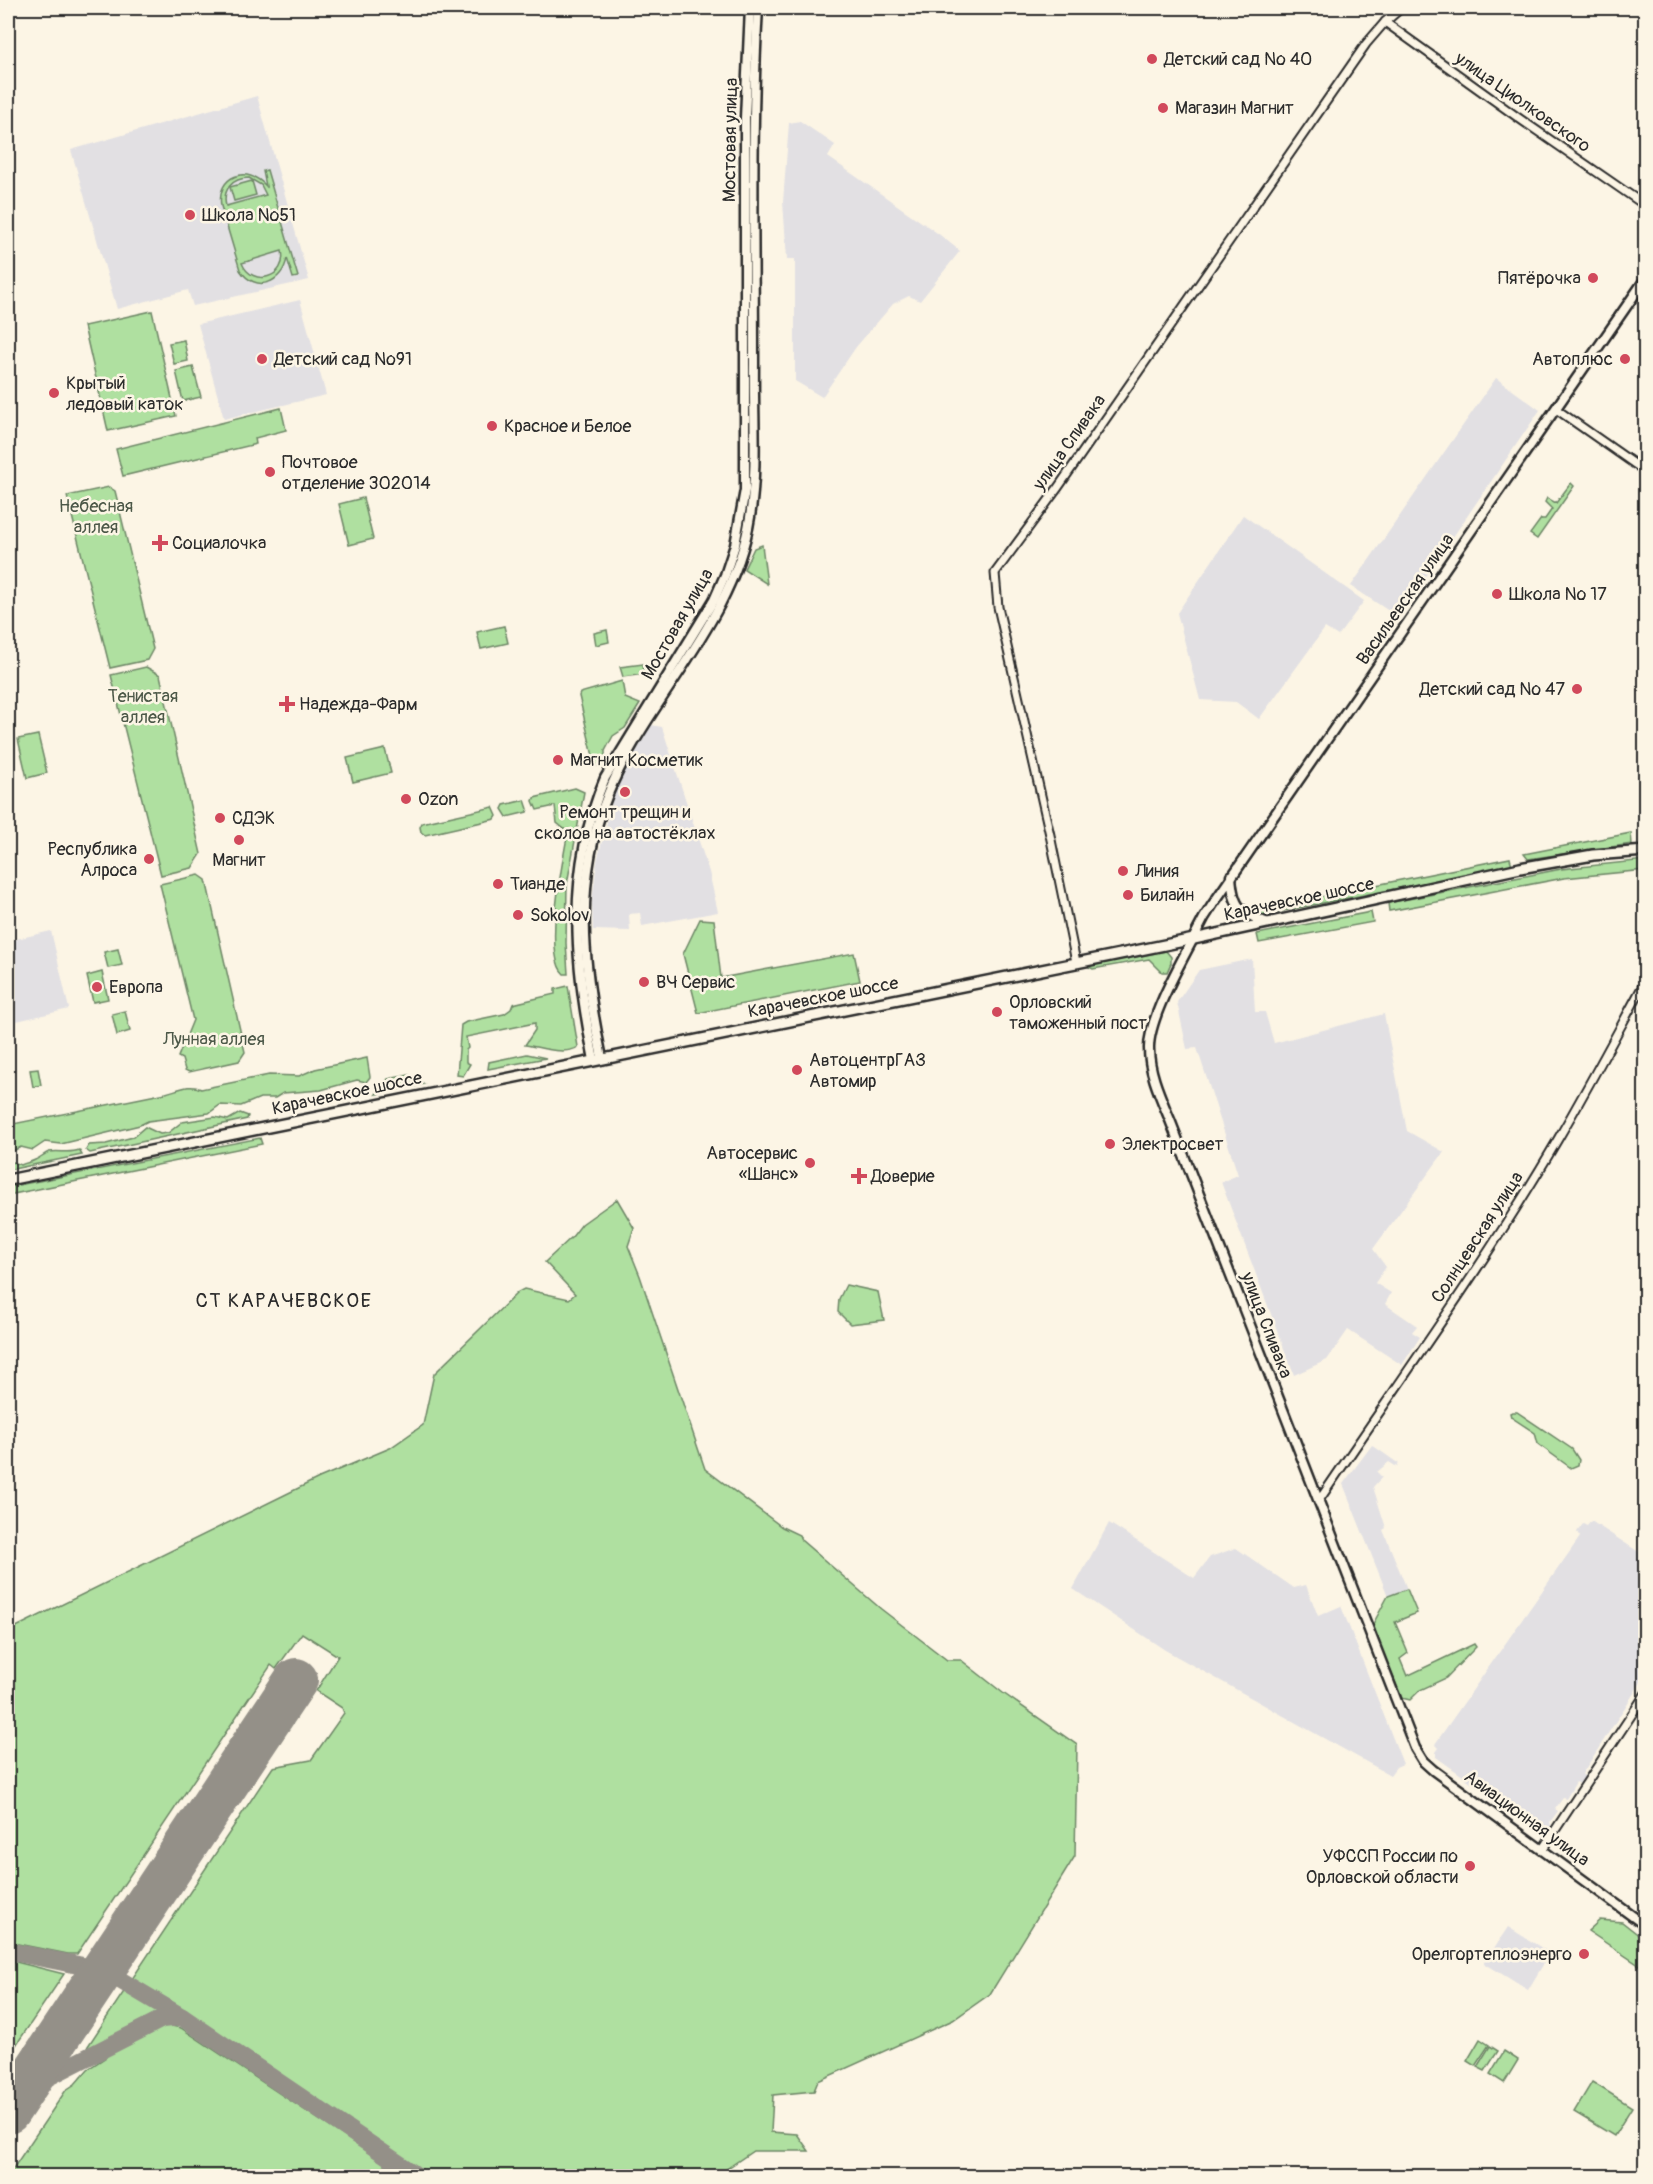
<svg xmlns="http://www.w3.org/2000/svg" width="1653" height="2184" viewBox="0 0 1653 2184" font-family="Pangolin,sans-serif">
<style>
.built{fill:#e2e0e3}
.green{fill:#afe0a0;stroke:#6d8666;stroke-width:1.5;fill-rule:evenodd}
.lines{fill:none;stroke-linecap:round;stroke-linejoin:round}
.taxiway{stroke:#949088;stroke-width:18}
.runway{stroke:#949088;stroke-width:44}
.minor-casing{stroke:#2b2b2b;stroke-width:11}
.major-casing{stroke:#2b2b2b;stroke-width:13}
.highway-casing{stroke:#2b2b2b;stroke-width:14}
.minor{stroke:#fcf5e5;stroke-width:7}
.major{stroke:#fcf5e5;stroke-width:8}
.highway{stroke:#fcf5e5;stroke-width:9}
.poi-dot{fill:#d1495b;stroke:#fcf5e5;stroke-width:2}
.labels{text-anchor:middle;stroke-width:5;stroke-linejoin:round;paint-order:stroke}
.poi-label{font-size:18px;fill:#2b2b2b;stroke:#fcf5e5;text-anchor:start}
.street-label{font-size:18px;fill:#2b2b2b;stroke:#fcf5e5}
.park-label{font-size:18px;fill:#4c5848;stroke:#fcf5e5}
.neighbourhood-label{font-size:20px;letter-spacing:1.5px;fill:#2b2b2b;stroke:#fcf5e5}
</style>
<rect width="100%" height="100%" fill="#fcf5e5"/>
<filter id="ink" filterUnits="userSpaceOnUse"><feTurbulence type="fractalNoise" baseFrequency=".0167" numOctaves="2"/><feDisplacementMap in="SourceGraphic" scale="12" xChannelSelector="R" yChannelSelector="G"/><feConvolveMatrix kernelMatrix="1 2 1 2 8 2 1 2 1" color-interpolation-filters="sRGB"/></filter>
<g filter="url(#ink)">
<g class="built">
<path d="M257,96L309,280L193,306L188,290L117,309L71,150Z"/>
<path d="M800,121L835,145L828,157L940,235L960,251L920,301L909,296L893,304L856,347L822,397L795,381V259H787L783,202L789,123Z"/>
<path d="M300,300L326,395L224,419L198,324Z"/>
<path d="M1496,378L1540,410L1398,617L1351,586Z"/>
<path d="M1243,515L1364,601L1338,636L1325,628L1259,719L1236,702L1200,700L1177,613Z"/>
<path d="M651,725L662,727L709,872L718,912L642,926L640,913L629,914L630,931L593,930L592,902L597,861L615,790Z"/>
<path d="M51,931L69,1009L8,1023V941Z"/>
<path d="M1252,959L1255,1012H1265L1274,1043L1384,1014L1407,1131L1444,1152L1373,1249L1386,1267L1375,1283L1391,1293L1385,1304L1417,1326L1412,1332L1420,1337L1402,1365L1348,1330L1327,1360L1294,1375L1221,1182L1238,1175L1197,1048L1187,1049L1177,1002L1199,970Z"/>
<path d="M1372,1445L1399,1464L1397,1467L1389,1462L1377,1472L1382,1477L1373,1487L1386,1528L1383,1530L1407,1589L1388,1596L1343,1484Z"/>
<path d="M1591,1521L1645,1556V1676L1582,1774L1585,1777L1580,1784L1576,1782L1566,1799L1563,1798L1555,1809L1558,1811L1550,1822L1551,1826L1548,1831H1540L1436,1757V1752L1439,1748L1435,1744L1580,1537L1577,1532L1583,1524L1587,1526Z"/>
<path d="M1109,1523L1194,1578L1210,1557L1236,1548L1294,1588L1306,1585L1318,1616L1341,1606L1403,1764L1396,1767L1390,1775L1165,1650L1073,1589Z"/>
<path d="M1508,1927L1550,1953L1528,1990L1484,1963Z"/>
</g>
<g class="green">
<path d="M267,170L298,277L293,278L287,258C283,283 256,294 240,270L221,206C216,175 248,165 266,186L263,171ZM249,178L261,185L266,195L226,206C222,190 232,178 249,178ZM282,251C288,278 252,288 242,263Z"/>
<path d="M252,181L256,195L234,201L230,187Z"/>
<path d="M152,311L176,416L108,431L84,326Z"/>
<path d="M184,340L188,361L174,364L169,343Z"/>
<path d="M193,367L201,397L183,401L176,371Z"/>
<path d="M281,408L286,430L255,438L256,444L123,476L116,449Z"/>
<path d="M1571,483L1574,486L1537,539L1530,534L1541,519H1545L1552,509L1545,502L1547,498L1556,503Z"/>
<path d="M109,487L115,491L116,495L153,649L147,660L110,668L67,496Z"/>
<path d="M363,498L373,539L349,545L339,504Z"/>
<path d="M762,545L767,584L744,569L754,548Z"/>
<path d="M504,626L508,643L481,649L477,632Z"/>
<path d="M607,630L609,642L596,645L594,633Z"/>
<path d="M643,664L644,674L623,677L620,667Z"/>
<path d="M146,667L160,675L201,854L192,868L161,875L111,675Z"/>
<path d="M622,681L625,698L640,704L625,728L613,736L605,751V764L602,767L595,765L579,696L580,693Z"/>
<path d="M38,735L47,773L27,778L18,739Z"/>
<path d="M385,749L391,773L353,782L347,758Z"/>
<path d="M575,788L584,792L567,884L566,943L568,974H564C543,956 563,859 568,832L557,823L555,806L537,810L533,801L534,798Z"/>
<path d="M525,800L528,809L527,812L507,817L502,809L504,805Z"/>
<path d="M493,807L497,816L495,819L425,835L421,832L420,827L422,823Z"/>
<path d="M1631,833L1632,844L1528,859L1524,854Z"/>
<path d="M1510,858L1512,866L1262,915L1247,911Z"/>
<path d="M1645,860V870L1564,878L1389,911L1388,903L1561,869Z"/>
<path d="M199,875L206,880L245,1052L239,1061L189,1072L185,1070L182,1059L178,1057L193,1020L160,884Z"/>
<path d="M1371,912L1373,922L1259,943L1257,934Z"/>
<path d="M700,919L714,920L721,978L854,953L860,981L698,1013L683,954Z"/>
<path d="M118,949L122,965L108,968L104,952Z"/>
<path d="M1166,951L1171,957V963L1167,972H1162L1149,959L1093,969L1087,966Z"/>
<path d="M102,972L108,999L93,1002L87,976Z"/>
<path d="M568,986L578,1047C565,1056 540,1047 525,1045L535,1030V1023L466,1037L468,1048L466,1050V1062L470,1064L463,1076L457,1075L461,1025L466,1022L504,1014L511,1009L513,1004L555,994V989Z"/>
<path d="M125,1011L130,1031L117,1035L112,1014Z"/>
<path d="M527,1054L546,1058L488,1069L489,1062Z"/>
<path d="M367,1058L370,1077L366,1082L357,1080L321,1090L283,1093L275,1098H260L241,1106L220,1105L209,1113L148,1121L140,1125L61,1144L45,1142L33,1150L21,1147L8,1153V1125L166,1093C178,1090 190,1083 201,1089L269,1075L299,1076L315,1069Z"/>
<path d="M38,1069L41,1085L33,1087L30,1070Z"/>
<path d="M409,1075L424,1084L376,1094L388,1079Z"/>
<path d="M240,1113L248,1116L247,1119L90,1153L86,1150L89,1145L106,1144L133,1137L145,1127L160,1134L168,1133L182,1122L215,1117L228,1120Z"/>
<path d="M260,1138L262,1144L8,1195V1187Z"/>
<path d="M79,1150L82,1155L8,1170V1164L13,1162L21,1165C27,1162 30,1163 35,1160C40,1158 44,1154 49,1152C60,1150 69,1154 79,1150Z"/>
<path d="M617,1199L634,1228L628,1246L640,1276L705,1469L782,1527L799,1535L801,1540L881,1609L947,1660H961L1003,1693L1077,1745L1075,1856L990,1994L953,2020L818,2081L814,2091L773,2095L771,2132L797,2134L809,2151H753L716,2176H430L132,1979L273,1767L311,1760L344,1713L342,1708L316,1691L338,1656L302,1633L276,1669L271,1665L77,1954H68L8,1942V1631L319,1478L390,1448L423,1425L434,1374L518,1292L524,1289L569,1299L575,1294L545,1262L572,1237L582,1224Z"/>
<path d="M846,1285L878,1292L884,1320L850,1324L838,1312L839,1299Z"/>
<path d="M1512,1412H1517L1572,1449L1579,1460L1578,1465L1571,1468L1538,1444L1535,1433L1511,1417L1510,1413Z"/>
<path d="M1407,1589L1417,1613L1395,1622L1408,1653L1400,1659L1407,1676L1474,1644L1476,1647L1446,1678L1420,1690L1410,1700L1402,1698L1372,1626L1388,1596Z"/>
<path d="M1600,1920L1622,1922L1645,1940V1969L1588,1931Z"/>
<path d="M8,1960L64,1974L8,2057Z"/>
<path d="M125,1990L159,2012L86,2050L88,2046Z"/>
<path d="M167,2025L181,2028L404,2176H8L66,2090L75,2084L88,2069L106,2057V2054Z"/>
<path d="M1480,2039L1489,2045L1475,2066L1467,2061Z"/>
<path d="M1490,2046L1498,2051L1485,2071L1477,2067Z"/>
<path d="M1504,2051L1518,2060L1504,2083L1490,2074Z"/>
<path d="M1592,2082L1632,2107L1614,2136L1574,2112Z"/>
</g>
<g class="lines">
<g class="taxiway">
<path d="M8,1951L103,1970L182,2017L417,2176"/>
<path d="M21,2091L162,2019L182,2017"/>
</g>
<path class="runway" d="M8,2112L296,1680"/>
<g class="minor-casing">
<g id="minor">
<path d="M1385,22L1520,119L1646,206"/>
<path d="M1556,409L1646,472"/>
<path d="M1076,962L1050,835L998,607L995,573L1057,489L1366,44L1385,22L1401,8"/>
<path d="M1318,1502C1399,1382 1485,1264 1558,1139C1589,1086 1617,1033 1646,980"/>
<path d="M1542,1850L1646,1693"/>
</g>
</g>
<g class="major-casing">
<g id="major">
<path d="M1646,278L1213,904L1204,918C1188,950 1148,1016 1149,1049C1149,1073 1161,1098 1170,1120L1415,1748L1423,1761L1433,1770L1646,1926"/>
<path d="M1231,876C1233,907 1239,912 1268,923"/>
<path d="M602,1058C583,969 573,880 608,794C623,757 646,722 668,689C703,636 740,582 750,517C758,467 753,415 754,364C754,245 751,126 758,8"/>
<path d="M594,1060C574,964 566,870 605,778L714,600L725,575L735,545L745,490V118L750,8"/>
</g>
</g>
<g class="highway-casing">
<path id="highway" d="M8,1180L1194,939L1520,868L1593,855L1646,851"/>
</g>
<use href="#minor" class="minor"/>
<use href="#major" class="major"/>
<use href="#highway" class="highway"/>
</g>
</g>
<g class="poi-dot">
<circle cx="1152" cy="59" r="6"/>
<circle cx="1163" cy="108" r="6"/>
<circle cx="190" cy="215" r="6"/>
<circle cx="1593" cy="278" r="6"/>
<circle cx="262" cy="359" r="6"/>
<circle cx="1625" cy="359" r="6"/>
<circle cx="54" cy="393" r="6"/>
<circle cx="492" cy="426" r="6"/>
<circle cx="270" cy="472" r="6"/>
<path d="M157 534h6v6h6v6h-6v6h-6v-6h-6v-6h6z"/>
<circle cx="1497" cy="594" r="6"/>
<circle cx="1577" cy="689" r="6"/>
<path d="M284 695h6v6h6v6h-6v6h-6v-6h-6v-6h6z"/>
<circle cx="558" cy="760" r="6"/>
<circle cx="625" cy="792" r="6"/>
<circle cx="406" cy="799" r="6"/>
<circle cx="220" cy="818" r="6"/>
<circle cx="239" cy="840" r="6"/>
<circle cx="149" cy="859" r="6"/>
<circle cx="1123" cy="871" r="6"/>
<circle cx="498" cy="884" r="6"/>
<circle cx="1128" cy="895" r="6"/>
<circle cx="518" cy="915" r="6"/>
<circle cx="644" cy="982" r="6"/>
<circle cx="97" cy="987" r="6"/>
<circle cx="997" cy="1012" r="6"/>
<circle cx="797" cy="1070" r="6"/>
<circle cx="1110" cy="1144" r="6"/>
<circle cx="810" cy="1163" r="6"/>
<path d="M856 1167h6v6h6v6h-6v6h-6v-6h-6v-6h6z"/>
<circle cx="1470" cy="1866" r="6"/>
<circle cx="1584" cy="1954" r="6"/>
</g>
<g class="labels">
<g class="poi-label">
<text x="1164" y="65">Детский сад № 40</text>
<text x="1175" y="114">Магазин Магнит</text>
<text x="202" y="221">Школа №51</text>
<text x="1581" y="284" text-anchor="end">Пятёрочка</text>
<text x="274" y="365">Детский сад №91</text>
<text x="1613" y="365" text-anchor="end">Автоплюс</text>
<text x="66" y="389">Крытый<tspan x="66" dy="21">ледовый каток</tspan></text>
<text x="504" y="432">Красное и Белое</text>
<text x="282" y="468">Почтовое<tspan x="282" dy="21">отделение 302014</tspan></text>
<text x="172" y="549">Социалочка</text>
<text x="1509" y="600">Школа № 17</text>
<text x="1565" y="695" text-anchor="end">Детский сад № 47</text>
<text x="299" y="710">Надежда-Фарм</text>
<text x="570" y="766">Магнит Косметик</text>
<text x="418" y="805">Ozon</text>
<text x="625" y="818" text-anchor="middle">Ремонт трещин и<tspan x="625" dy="21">сколов на автостёклах</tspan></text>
<text x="232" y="824">СДЭК</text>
<text x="137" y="855" text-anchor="end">Республика<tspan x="137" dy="21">Алроса</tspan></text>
<text x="239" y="866" text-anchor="middle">Магнит</text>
<text x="1135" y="877">Линия</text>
<text x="510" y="890">Тианде</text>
<text x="1140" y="901">Билайн</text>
<text x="530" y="921">Sokolov</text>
<text x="656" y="988">ВЧ Сервис</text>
<text x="109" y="993">Европа</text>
<text x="1009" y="1008">Орловский<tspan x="1009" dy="21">таможенный пост</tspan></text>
<text x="809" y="1066">АвтоцентрГАЗ<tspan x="809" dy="21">Автомир</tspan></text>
<text x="1122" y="1150">Электросвет</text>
<text x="798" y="1159" text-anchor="end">Автосервис<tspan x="798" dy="21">«Шанс»</tspan></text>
<text x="871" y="1182">Доверие</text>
<text x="1458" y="1862" text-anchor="end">УФССП России по<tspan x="1458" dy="21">Орловской области</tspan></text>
<text x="1572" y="1960" text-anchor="end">Орелгортеплоэнерго</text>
</g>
<g class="street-label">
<text transform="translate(1523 102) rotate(35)" y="6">улица Циолковского</text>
<text transform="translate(730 140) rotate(-89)" y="6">Мостовая улица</text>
<text transform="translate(1069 442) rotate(-55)" y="6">улица Спивака</text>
<text transform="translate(1405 599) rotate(-55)" y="6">Васильевская улица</text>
<text transform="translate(677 624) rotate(-60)" y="6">Мостовая улица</text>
<text transform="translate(1299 899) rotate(-12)" y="6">Карачевское шоссе</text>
<text transform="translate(823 997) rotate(-11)" y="6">Карачевское шоссе</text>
<text transform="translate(347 1093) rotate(-12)" y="6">Карачевское шоссе</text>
<text transform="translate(1477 1237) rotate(-57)" y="6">Солнцевская улица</text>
<text transform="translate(1267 1325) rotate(69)" y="6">улица Спивака</text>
<text transform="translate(1527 1818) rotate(36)" y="6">Авиационная улица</text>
</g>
<g class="park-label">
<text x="96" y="512">Небесная<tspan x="96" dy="21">аллея</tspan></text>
<text x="143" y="702">Тенистая<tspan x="143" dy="21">аллея</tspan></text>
<text x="214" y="1045">Лунная аллея</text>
</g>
<g class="neighbourhood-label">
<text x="284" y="1307">СТ КАРАЧЕВСКОЕ</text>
</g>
</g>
<rect width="1653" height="2184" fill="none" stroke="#fcf5e5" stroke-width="30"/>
<rect x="15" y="15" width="1623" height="2154" fill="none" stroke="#2b2b2b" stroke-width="2" filter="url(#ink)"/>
</svg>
